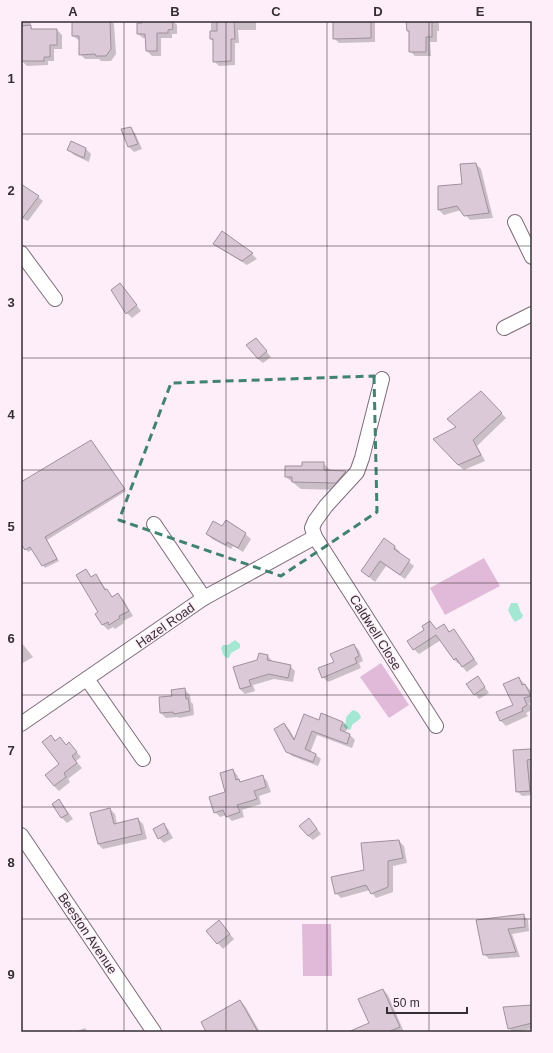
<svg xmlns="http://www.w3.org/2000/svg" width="553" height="1053" viewBox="0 0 553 1053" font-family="Helvetica,sans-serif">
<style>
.green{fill:#e2bad9}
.water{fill:#a4e7d2}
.shadow{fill:#0003}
.building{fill:#dbc9d7;stroke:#a1909d}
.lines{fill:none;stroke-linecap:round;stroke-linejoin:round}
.minor-casing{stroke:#7c6c79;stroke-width:16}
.minor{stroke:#fff;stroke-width:14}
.marked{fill:none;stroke:#428270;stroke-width:3;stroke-dasharray:8 5;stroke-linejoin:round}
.grid{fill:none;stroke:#352e33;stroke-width:1;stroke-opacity:0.55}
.labels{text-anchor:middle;stroke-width:3;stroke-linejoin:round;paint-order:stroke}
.street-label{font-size:13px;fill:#352e33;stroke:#fdeef9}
.neatline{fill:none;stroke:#352e33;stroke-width:1.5}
.grid-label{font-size:13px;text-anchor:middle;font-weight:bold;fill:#352e33}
</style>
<rect width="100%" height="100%" fill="#fdeef9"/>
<g class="green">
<path d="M484,558L500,586L445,615L430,588Z"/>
<path d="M381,663L409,705L389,718L360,677Z"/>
<path d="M302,924H331L332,976H303Z"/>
</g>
<g class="water">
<path d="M511,603H517C520,607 519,611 523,615L522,618L515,622L512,618L508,610Z"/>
<path d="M235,640L240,644V648L231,653L229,658C223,658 223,653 221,648L223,645H228Z"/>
<path d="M353,710C357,711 360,713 361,718L352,725L351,729L348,730L345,728L343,725L346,722V717Z"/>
</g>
<g class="shadow">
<path d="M21,21H31V27L34,30H57L62,35V49H54V61H48V65L27,66L22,61Z"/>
<path d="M88,21H111L114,24L116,54L111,61H101L99,59H85L80,54V41L73,36V22Z"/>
<path d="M143,21H173L177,25V34H172V38H161V56H152L147,51V38H143L138,34L143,24Z"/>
<path d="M207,21H256V30H238L239,43H235V65L219,66L214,61V42L211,39V21Z"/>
<path d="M338,21H375V42L339,43L334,38Z"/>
<path d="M407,21H437L439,23V31H437V42H430L431,56H415L410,51V33L408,31Z"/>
<path d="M130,128L135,133L142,149L134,152L129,147Z"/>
<path d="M86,149L91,154L89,162L74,155L69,150Z"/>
<path d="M476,164L481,169L493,218L470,220L461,210L444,215L439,210L463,185Z"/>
<path d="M21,185L38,197L43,201L28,221L21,218Z"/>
<path d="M222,233L252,254L257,259L247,265L219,248L214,244Z"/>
<path d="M120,284L141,311L132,318L127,313Z"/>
<path d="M261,345L271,357L263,363L258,359Z"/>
<path d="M481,392L506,418L477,446L485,461L464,470L458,465L457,428L448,420Z"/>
<path d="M94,444L126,491L47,540L59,561L45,568L33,549L28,552L21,542V484Z"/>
<path d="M323,463L331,471L346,472L353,479L344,490L301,489L286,477L303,467Z"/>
<path d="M226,521L236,526L251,539L243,552L233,546L231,549L212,539L207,534L222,528Z"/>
<path d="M384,540L395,547L400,552L399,554L414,566L405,579L386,566L375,582L362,571Z"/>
<path d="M86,571L92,578L96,576L113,598L118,595L123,599L133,616L123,621L124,623L115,629L113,627L108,630L103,625L96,614L99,612Z"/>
<path d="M430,622L437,630L444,625L450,632L453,630L458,635L478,664L467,672L460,664H459L454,660L441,640L419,654L414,649Z"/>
<path d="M21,642L33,657L21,664Z"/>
<path d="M354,645L359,650L363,661L359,663L361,668L328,682L323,677L335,662Z"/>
<path d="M259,654L268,656L273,662L290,666L295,671L293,682L274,679L253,685L255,691L245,694L240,689L258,661Z"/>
<path d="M477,677L489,693L479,699L475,694Z"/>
<path d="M519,678L530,690L532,694V702L529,703L532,710L526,713L528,716L506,726L501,721L498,713L514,706Z"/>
<path d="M185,690L190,695L191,702L193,704L194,715L179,718L178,717L166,718L161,713Z"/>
<path d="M319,721L343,722L348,727L345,733L350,735L355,740L352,748L317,735L310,753L316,755L321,759L318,766L292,756L287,751L284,724L289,729L295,739Z"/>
<path d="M51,736L56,741L60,738L67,745L74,749L81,757L76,761L82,768L68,779L70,782L59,791L54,786L60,764Z"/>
<path d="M530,750L532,751V795L522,796L517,791L514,751Z"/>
<path d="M233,770L237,775L241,783L262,776L267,781L271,792L259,796L261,804L242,810L244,817L232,821L226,815L220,817L215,812L227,793Z"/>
<path d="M59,801L64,806L73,819L67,823L62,818L54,804Z"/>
<path d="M110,809L115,814L117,824L138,819L143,824L147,839L103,849L98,844L91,813Z"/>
<path d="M163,824L168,829L173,838L164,843L159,838L155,829Z"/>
<path d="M314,825L321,834L313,840L308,836Z"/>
<path d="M399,841L404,846L407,863L393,866V892L376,898L370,890L341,898L336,893Z"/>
<path d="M523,915L528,920L529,931L512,934L520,957L489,959L484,954L478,921Z"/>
<path d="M219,921L234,939L223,949L207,931Z"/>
<path d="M383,990L388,995L404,1032H351L370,1024Z"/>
<path d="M240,1001L245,1006L260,1032H208Z"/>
<path d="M532,1006V1029L513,1032L509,1028Z"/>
<path d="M85,1028L88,1032H75Z"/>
</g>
<g class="building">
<path d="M72,21H110L111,49L106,56H96L95,54L79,55V36H72Z"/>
<path d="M142,21H172L173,29L168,30V33H157V51H146L145,34H137V23H142Z"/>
<path d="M217,21H234L235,39H231V61L213,62V39H210V31H217Z"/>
<path d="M333,21H371V38L333,39Z"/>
<path d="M406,21H432V37H426V52H409V31H407Z"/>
<path d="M31,25V29H57V45H50V57H44V61H21V26Z"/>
<path d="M131,127L138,144L128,147L121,129Z"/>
<path d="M71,141L86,148L84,158L67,150Z"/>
<path d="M476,163L489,213L464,216L457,206L438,210V186L462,184L460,164Z"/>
<path d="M21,184L39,196L21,220Z"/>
<path d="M222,231L253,253L242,261L213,244Z"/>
<path d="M120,283L137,305L126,314L111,290Z"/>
<path d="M256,338L267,351L258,359L246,345Z"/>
<path d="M481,391L502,413L473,440L481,455L458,465L433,439L456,427L447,419Z"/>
<path d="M91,440L125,489L45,537L57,559L42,566L30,547L25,550L21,544V482Z"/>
<path d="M302,462H324V470L346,471L336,483L292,482V477H285V466H302Z"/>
<path d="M226,520L246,533L238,548L227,542L226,545L206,534L213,521L222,526Z"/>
<path d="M384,538L395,546L394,549L410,560L400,575L380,561L369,577L361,571Z"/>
<path d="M86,569L91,577L96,574L105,590L107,589L112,597L118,593L129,611L119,616L120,618L109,625L108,622L102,625L95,614L98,612L76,575Z"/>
<path d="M430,621L436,629L444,624L449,632L454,629L474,659L462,667L456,658L454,660L436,635L413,650L407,641L424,630L422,626Z"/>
<path d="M354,644L359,656L355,658L357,663L322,678L318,668L334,662L330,654Z"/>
<path d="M259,653L268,655L267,660L291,665L288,678L269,674L249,680L251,686L240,689L233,667L257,660Z"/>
<path d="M478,676L485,687L474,695L466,684Z"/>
<path d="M519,677L522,685L525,684L531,696L524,698L527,705L522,708L523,711L500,721L496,712L513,705L503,684Z"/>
<path d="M185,688L186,699L188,698L190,711L174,714L173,712L160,713L159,697L172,696L171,690Z"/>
<path d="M321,713L343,722L340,730L350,734L347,744L312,731L305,749L316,754L313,762L286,752L274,729L284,723L294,740L304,714L319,720Z"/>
<path d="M51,735L55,741L60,737L66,745L69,742L77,752L72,756L77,763L64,773L66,777L54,786L45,775L59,764L42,742Z"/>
<path d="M531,749L532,759L527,760L530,791L516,792L513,750Z"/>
<path d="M233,769L236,780L239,779L240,782L263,775L266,787L254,791L257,799L237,805L240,812L226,817L223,810L214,813L209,797L225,792L220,773Z"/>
<path d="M59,799L68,814L61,818L52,804Z"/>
<path d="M110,808L114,824L138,818L142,834L98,844L90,813Z"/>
<path d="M309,818L317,829L308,836L299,826Z"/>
<path d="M164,823L168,833L158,839L153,829Z"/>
<path d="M399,840L403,858L388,861V887L371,894L366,885L335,894L331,877L364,870L361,843Z"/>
<path d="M524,914L525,927L508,929L516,952L483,955L476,920Z"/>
<path d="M219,920L230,934L217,944L206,931Z"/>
<path d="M383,989L400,1027L388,1032H348L369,1023L358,999Z"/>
<path d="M240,1000L258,1032H206L201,1022Z"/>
<path d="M532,1005V1023L508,1029L503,1007Z"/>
</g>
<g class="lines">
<g class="minor-casing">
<g id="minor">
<path d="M515,222L532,257"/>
<path d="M21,253L55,299"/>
<path d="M504,328L532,314"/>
<path d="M382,379L362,458L357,472L326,506L315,521L312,528L315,537L436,726"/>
<path d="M154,524L204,598"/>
<path d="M87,679L143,759"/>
<path d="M21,724L204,598L315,537"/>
<path d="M21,835L154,1032"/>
</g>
</g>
<use href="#minor" class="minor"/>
</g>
<path class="marked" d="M374,376L377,512L281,576L119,520L171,383Z"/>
<path class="grid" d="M124,21V1032M226,21V1032M327,21V1032M429,21V1032M21,134H532M21,246H532M21,358H532M21,470H532M21,583H532M21,695H532M21,807H532M21,919H532"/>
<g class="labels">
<g class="street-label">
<text transform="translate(165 625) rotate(-35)" y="5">Hazel Road</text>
<text transform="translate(376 632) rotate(58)" y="5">Caldwell Close</text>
<text transform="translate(88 933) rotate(56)" y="5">Beeston Avenue</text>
</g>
</g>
<rect width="553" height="1053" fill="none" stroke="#fdeef9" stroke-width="44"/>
<path d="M387 1007v6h80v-6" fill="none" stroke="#352e33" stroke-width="2"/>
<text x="393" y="1007" font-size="12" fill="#352e33" stroke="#fdeef9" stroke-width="3" paint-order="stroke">50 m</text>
<rect x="22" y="22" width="509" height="1009" class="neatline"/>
<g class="grid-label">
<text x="73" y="16">A</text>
<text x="175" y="16">B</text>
<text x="276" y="16">C</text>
<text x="378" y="16">D</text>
<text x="480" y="16">E</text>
<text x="11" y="83">1</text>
<text x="11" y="195">2</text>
<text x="11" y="307">3</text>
<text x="11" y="419">4</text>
<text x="11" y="531">5</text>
<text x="11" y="643">6</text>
<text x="11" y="755">7</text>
<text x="11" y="867">8</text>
<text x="11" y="979">9</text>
</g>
</svg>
